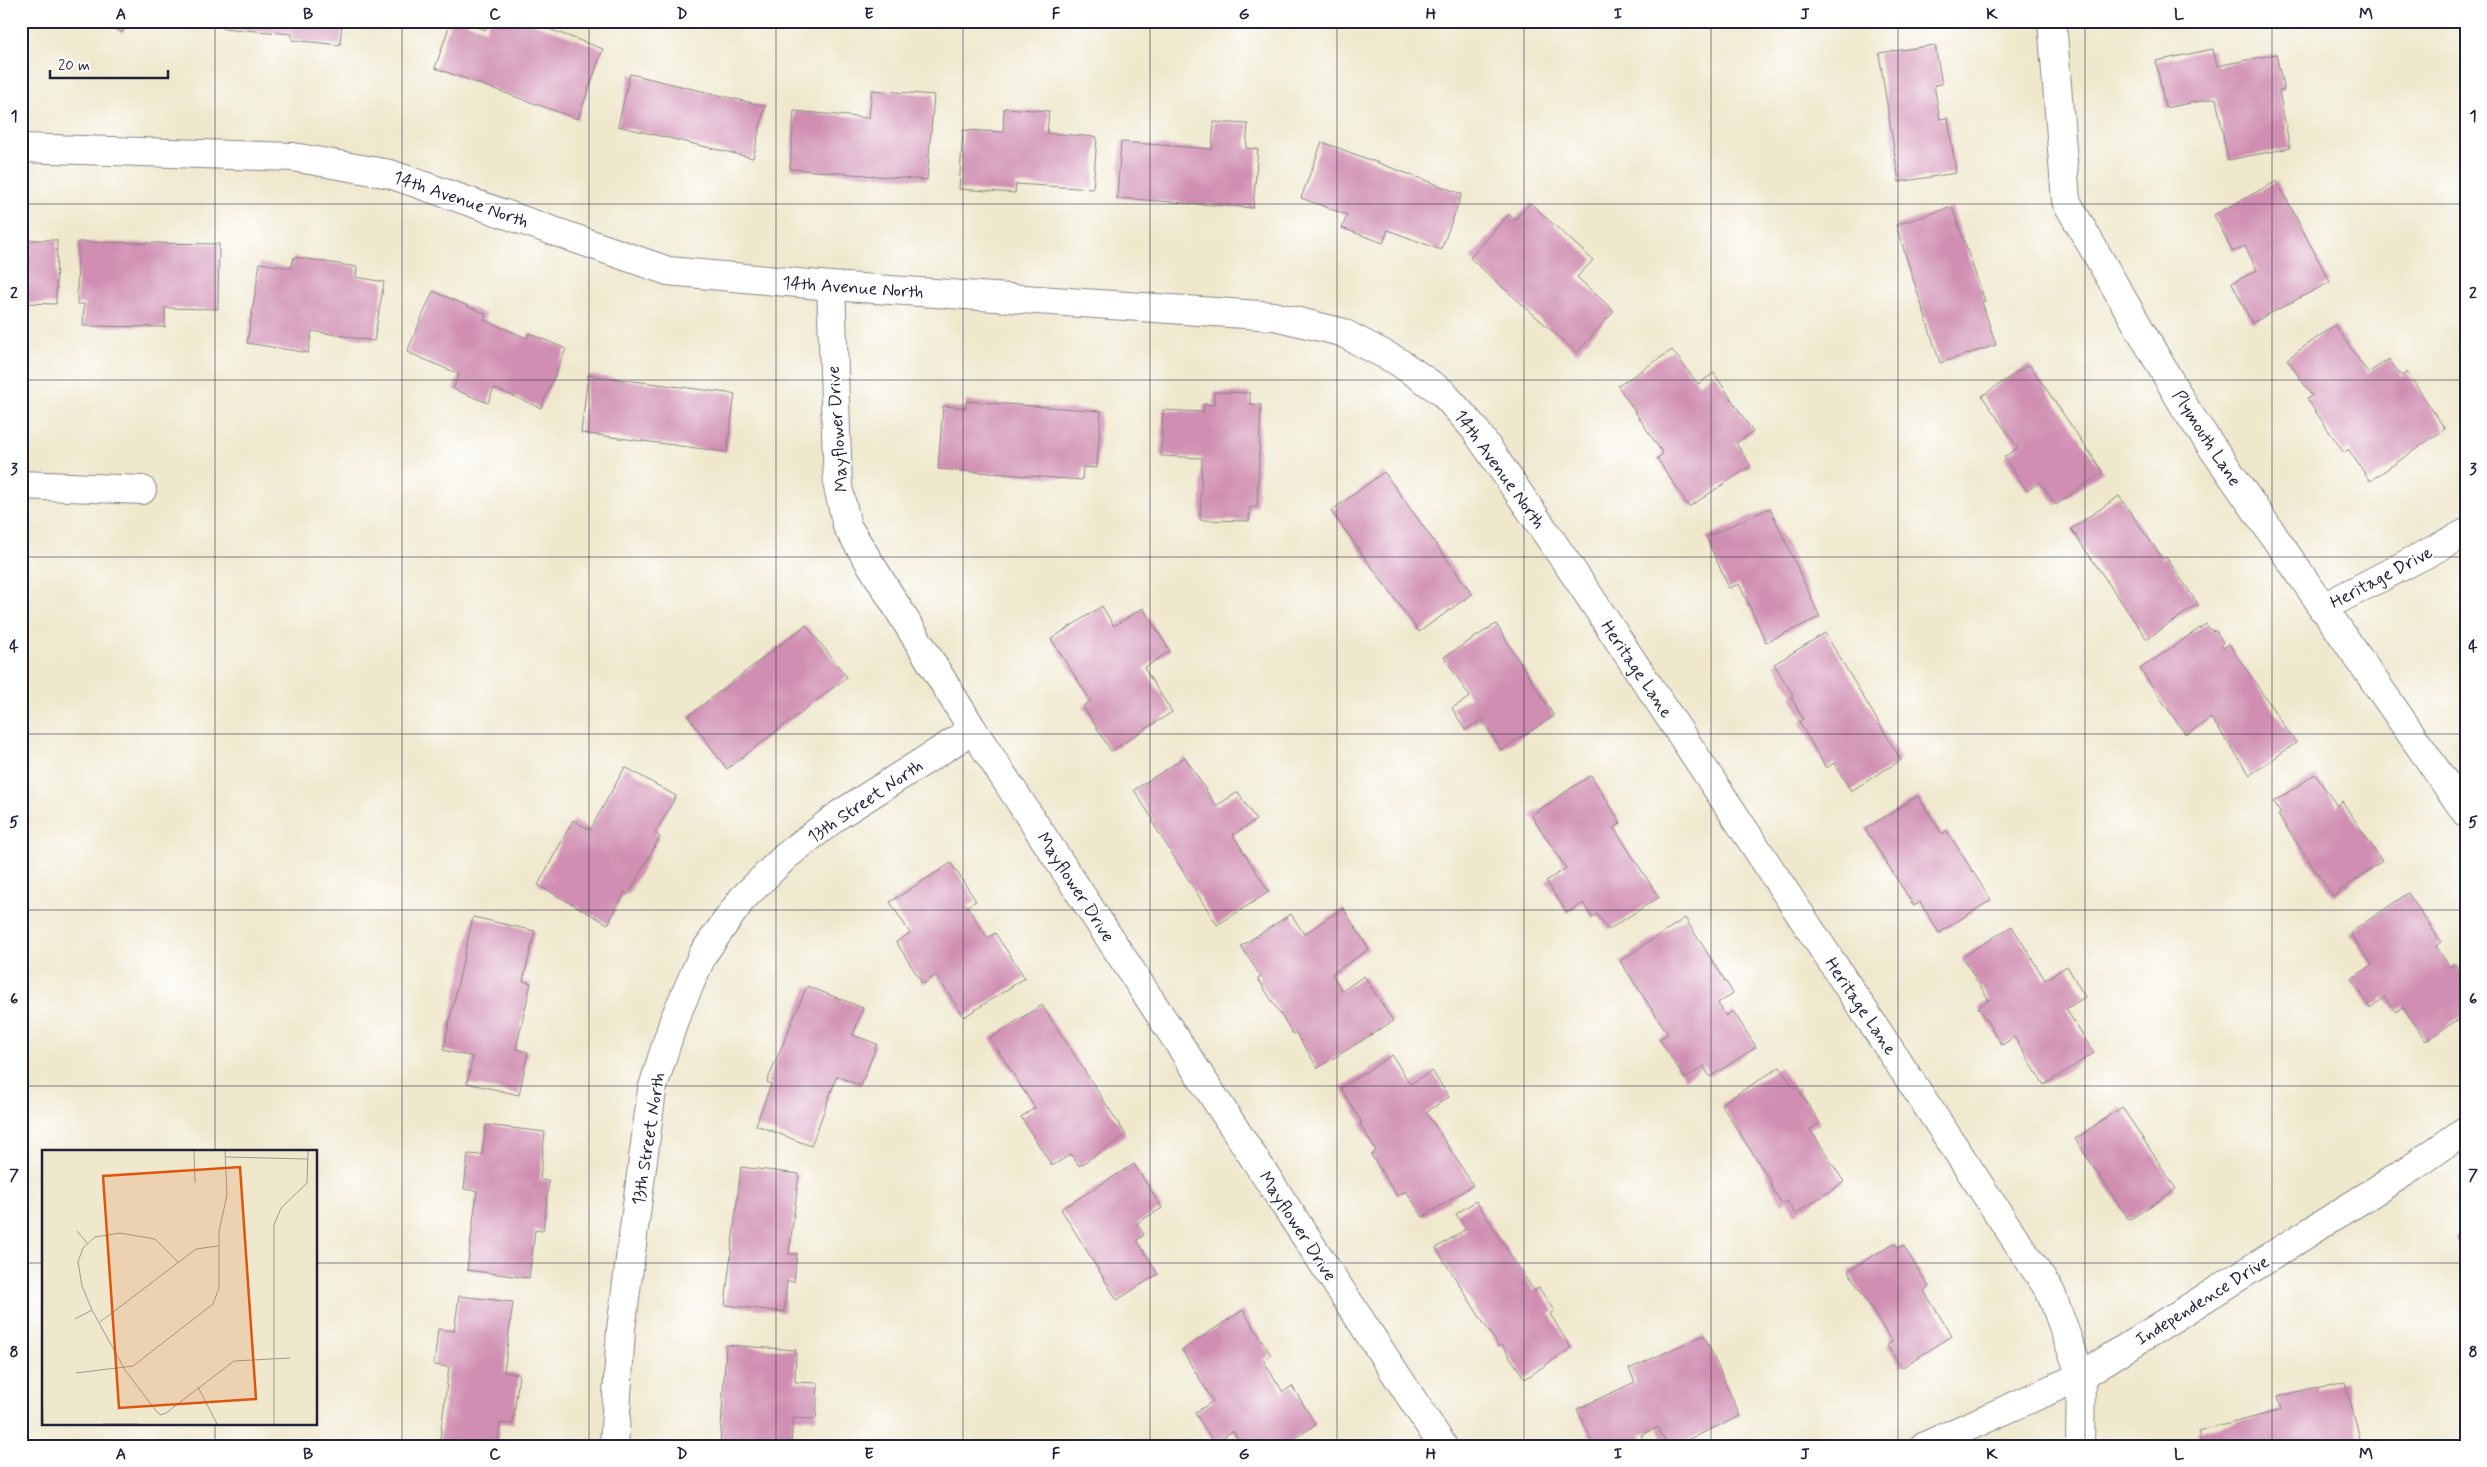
<svg xmlns="http://www.w3.org/2000/svg" width="2487" height="1467" viewBox="0 0 2487 1467" font-family="Mynerve,sans-serif">
<style>
.building{fill:#d08fb2}
.lines{fill:none;stroke-linecap:round;stroke-linejoin:round}
.minor-casing{stroke:#888584;stroke-width:30}
.minor{stroke:#fff;stroke-width:28}
.grid{fill:none;stroke:#22223b;stroke-width:1;stroke-opacity:0.55}
.labels{text-anchor:middle;stroke-width:4;stroke-linejoin:round;paint-order:stroke}
.street-label{font-size:18px;fill:#22223b;stroke:#fff}
.inset-road{fill:none;stroke:#9d9993;stroke-width:1}
.view{fill:#de560e;fill-opacity:0.15;stroke:#de560e;stroke-width:2.5}
.inset-edge{fill:none;stroke:#22223b;stroke-width:2.5}
.neatline{fill:none;stroke:#22223b;stroke-width:2}
.grid-label{font-size:16px;text-anchor:middle;font-weight:bold;fill:#22223b}
</style>
<rect width="100%" height="100%" fill="#fff"/>
<filter id="ink" filterUnits="userSpaceOnUse"><feTurbulence type="fractalNoise" baseFrequency=".02" numOctaves="2"/><feDisplacementMap in="SourceGraphic" scale="10" xChannelSelector="R" yChannelSelector="G"/><feConvolveMatrix kernelMatrix="1 2 1 2 8 2 1 2 1" color-interpolation-filters="sRGB"/></filter>
<filter id="wash" filterUnits="userSpaceOnUse"><feTurbulence type="fractalNoise" baseFrequency=".0096" numOctaves="4" result="noise"/><feDisplacementMap in="SourceGraphic" scale="20" xChannelSelector="R" yChannelSelector="G"/><feGaussianBlur stdDeviation="1.12" result="paint"/><feColorMatrix in="noise" values="0 0 0 0 0 0 0 0 0 0 0 0 0 0 0 0 0 1.4 0 .05"/><feComposite in="paint" operator="in"/></filter>
<g filter="url(#wash)">
<rect width="100%" height="100%" fill="#efe8cd"/>
<g id="blocks">
<g class="building">
<path d="M104,21H130L122,33Z"/>
<path d="M223,21H342L340,45L292,40V34L222,28Z"/>
<path d="M451,21H461L486,30L489,21H527L603,49L578,119L435,68Z"/>
<path d="M1935,45L1942,84L1934,85L1940,119L1948,118L1956,173L1899,182L1879,53Z"/>
<path d="M2213,49L2217,66L2276,54L2284,90L2279,91L2290,148L2228,160L2216,98L2165,108L2156,61Z"/>
<path d="M630,74L765,106L753,158L618,126Z"/>
<path d="M872,90L934,95L927,180L790,169L794,111L869,118Z"/>
<path d="M1004,108L1049,111L1047,133L1097,137L1093,189L1016,184L1015,193L959,189L963,130L1003,132Z"/>
<path d="M1214,122L1248,124L1246,148L1258,149L1253,208L1117,198L1121,142L1212,149Z"/>
<path d="M1322,142L1462,194L1441,250L1388,230L1383,243L1342,228L1347,215L1301,198Z"/>
<path d="M2277,181L2330,282L2252,323L2232,283L2257,270L2245,246L2233,252L2214,215Z"/>
<path d="M1530,203L1593,260L1577,277L1614,311L1577,353L1470,258L1509,214L1515,220Z"/>
<path d="M1952,207L1985,301L1982,302L1996,345L1940,363L1896,225Z"/>
<path d="M21,240H57L56,304L21,303Z"/>
<path d="M78,242L219,244L218,309L165,308V327L83,326L84,304H77Z"/>
<path d="M294,257L357,267L356,277L384,282L374,341L312,331L308,353L247,343L260,263L291,268Z"/>
<path d="M433,291L486,314L484,320L527,338L529,333L566,349L541,408L494,388L488,403L453,389L459,374L407,352Z"/>
<path d="M2335,325L2368,373L2389,359L2401,376L2407,372L2445,429L2370,481L2348,449L2344,453L2307,399L2312,396L2287,359Z"/>
<path d="M1672,350L1698,384L1714,373L1753,432L1736,443L1751,466L1689,507L1657,458L1663,454L1618,386Z"/>
<path d="M2029,364L2103,472L2056,505L2040,482L2027,491L2004,457L2018,448L1982,396Z"/>
<path d="M588,375L735,394L727,452L581,433Z"/>
<path d="M1214,392L1250,393V404L1261,405L1257,507H1250L1249,521L1200,520L1202,458L1161,456L1163,410L1203,412L1204,404L1214,405Z"/>
<path d="M966,401L1101,411L1097,468L1083,467L1082,480L938,469L943,406L966,408Z"/>
<path d="M1384,472L1472,594L1419,632L1331,511Z"/>
<path d="M2119,496L2163,559L2166,557L2198,604L2147,639L2071,529Z"/>
<path d="M1770,508L1820,617L1766,642L1739,584L1729,588L1706,537Z"/>
<path d="M1102,606L1114,626L1143,608L1170,651L1144,668L1172,712L1111,751L1083,706L1091,701L1051,639Z"/>
<path d="M1496,624L1554,716L1501,750L1482,719L1465,730L1452,708L1470,697L1444,657Z"/>
<path d="M2206,624L2210,630L2216,631L2223,642L2221,645L2223,648L2229,644L2296,743L2250,775L2211,718L2186,735L2140,669Z"/>
<path d="M806,625L847,677L727,769L688,716Z"/>
<path d="M1825,633L1901,760L1851,791L1834,763L1826,768L1799,722L1803,719L1791,697L1793,695L1774,664Z"/>
<path d="M1185,757L1216,806L1238,792L1256,820L1233,835L1269,892L1217,925L1152,822L1154,821L1134,790Z"/>
<path d="M625,767L676,796L655,834L660,837L628,895L625,892L608,924L538,885L573,820L590,830Z"/>
<path d="M2315,774L2337,806L2342,801L2382,861L2333,896L2278,815L2281,813L2274,802Z"/>
<path d="M1591,775L1621,823L1614,828L1659,897L1608,930L1597,914L1592,918L1583,903L1567,913L1546,881L1566,868L1531,815Z"/>
<path d="M1918,796L1942,834L1947,831L1991,900L1939,933L1920,902L1914,906L1865,829Z"/>
<path d="M951,863L976,901L967,906L988,938L995,933L1025,978L964,1017L936,975L923,984L896,942L910,933L890,902Z"/>
<path d="M2408,893L2441,942L2436,946L2450,967L2455,964L2466,979V1014L2426,1041L2403,1007L2396,1012L2385,997L2370,1008L2351,979L2372,965L2350,933Z"/>
<path d="M1343,908L1369,949L1332,974L1342,991L1364,976L1393,1021L1318,1068L1295,1032L1293,1034L1258,979L1261,977L1241,946L1291,914L1304,934Z"/>
<path d="M473,917L535,931L523,981L531,983L516,1049L528,1052L519,1095L467,1083L473,1057L443,1050Z"/>
<path d="M1685,918L1733,993L1718,1003L1726,1016L1733,1011L1756,1047L1710,1077L1704,1066L1685,1079L1659,1039L1668,1034L1620,961Z"/>
<path d="M2012,926L2045,980L2067,966L2085,997L2066,1009L2094,1053L2044,1085L2014,1037L2002,1045L1978,1007L1989,1000L1962,957Z"/>
<path d="M807,986L863,1008L853,1035L877,1044L861,1086L837,1076L811,1146L756,1125L771,1084L767,1082Z"/>
<path d="M1042,1005L1126,1135L1079,1166L1071,1154L1052,1166L1021,1117L1035,1108L990,1038Z"/>
<path d="M1392,1055L1410,1084L1432,1071L1449,1097L1426,1112L1473,1185L1423,1217L1406,1191L1397,1196L1371,1155L1376,1151L1360,1124L1362,1123L1341,1088Z"/>
<path d="M1780,1067L1795,1089L1797,1087L1820,1123L1810,1129L1844,1182L1795,1214L1787,1201L1782,1204L1770,1184L1771,1182L1721,1104Z"/>
<path d="M2122,1107L2176,1189L2129,1220L2075,1139Z"/>
<path d="M486,1125L545,1132L540,1180L549,1181L543,1231L535,1230L529,1278L467,1270L477,1191L464,1189L468,1154L482,1155Z"/>
<path d="M1134,1164L1162,1208L1137,1223L1144,1235L1137,1240L1158,1274L1117,1300L1061,1209Z"/>
<path d="M741,1167L799,1174L789,1254H797L794,1282L787,1281L784,1312L725,1305Z"/>
<path d="M1476,1201L1534,1291L1539,1288L1554,1311L1550,1314L1571,1348L1525,1379L1502,1345L1499,1347L1436,1248L1466,1229L1456,1214Z"/>
<path d="M2466,1228V1253L2455,1236Z"/>
<path d="M1894,1243L1898,1248L1903,1245L1929,1287L1924,1291L1952,1336L1901,1368L1887,1345L1892,1342L1848,1271Z"/>
<path d="M459,1296L513,1302L504,1372L519,1374L513,1424L500,1423L497,1446H439L449,1367L434,1365L438,1329L454,1331Z"/>
<path d="M1243,1310L1271,1355L1263,1360L1283,1392L1292,1386L1316,1425L1282,1446H1243L1233,1431L1214,1443L1195,1413L1213,1401L1182,1350Z"/>
<path d="M1704,1335L1740,1416L1674,1446H1667L1658,1427L1641,1435L1646,1445L1644,1446H1594L1577,1409L1635,1382L1629,1369Z"/>
<path d="M726,1345L796,1350L795,1382L818,1383L816,1419L793,1418L791,1446H720Z"/>
<path d="M2345,1382L2362,1446H2202L2198,1432L2281,1410L2277,1397L2316,1387L2317,1389Z"/>
</g>
</g>
</g>
<g filter="url(#ink)">
<use href="#blocks" fill-opacity="0" stroke="#888584" stroke-width="1"/>
<g class="lines">
<g class="minor-casing">
<g id="minor">
<path d="M2052,21L2066,201L2187,411L2466,813"/>
<path d="M21,148L293,157L390,174L668,271L831,286L1274,316L1341,332L1397,361L1442,392L1474,428L1584,588L2051,1293L2081,1376L2080,1446"/>
<path d="M831,286L838,487L847,526L973,730L1443,1446"/>
<path d="M21,485L142,490"/>
<path d="M2322,608L2466,533"/>
<path d="M614,1446L621,1329L652,1090L674,1020L703,954L742,899L786,856L840,814L973,730"/>
<path d="M1925,1446L2081,1376L2413,1167L2466,1130"/>
</g>
</g>
<use href="#minor" class="minor"/>
</g>
</g>
<path class="grid" d="M215,21V1151M402,21V1446M589,21V1446M776,21V1446M963,21V1446M1150,21V1446M1337,21V1446M1524,21V1446M1711,21V1446M1898,21V1446M2085,21V1446M2272,21V1446M21,204H2466M21,380H2466M21,557H2466M21,734H2466M21,910H2466M21,1086H2466M21,1263H44M316,1263H2466M215,1423V1446"/>
<g class="labels">
<g class="street-label">
<text transform="translate(461 199) rotate(19)" y="6">14th Avenue North</text>
<text transform="translate(853 287) rotate(4)" y="6">14th Avenue North</text>
<text transform="translate(837 429) rotate(-94)" y="6">Mayflower Drive</text>
<text transform="translate(2207 438) rotate(57)" y="6">Plymouth Lane</text>
<text transform="translate(1500 469) rotate(54)" y="6">14th Avenue North</text>
<text transform="translate(2381 577) rotate(-28)" y="6">Heritage Drive</text>
<text transform="translate(1637 669) rotate(56)" y="6">Heritage Lane</text>
<text transform="translate(865 801) rotate(-34)" y="6">13th Street North</text>
<text transform="translate(1076 887) rotate(57)" y="6">Mayflower Drive</text>
<text transform="translate(1861 1006) rotate(56)" y="6">Heritage Lane</text>
<text transform="translate(648 1139) rotate(-81)" y="6">13th Street North</text>
<text transform="translate(1298 1226) rotate(57)" y="6">Mayflower Drive</text>
<text transform="translate(2202 1300) rotate(-32)" y="6">Independence Drive</text>
</g>
</g>
<g transform="translate(42 1150)">
<rect width="275" height="275" fill="#efe8cd"/>
<path class="inset-road" d="M152,1L153,33M184,7L266,9M35,81L45,93M136,112L113,89L78,83L53,87L41,98L36,112L40,136L50,160L83,220L114,261L119,265L124,263L192,211L248,208M33,169L50,160M58,172L154,99L176,96M34,223L91,216L171,154L177,138V81L185,45L183,1M0,234L1,274M156,237L175,274M61,274H96M232,274V75L239,58L265,33L266,1"/>
<path class="view" d="M198,17L214,249L77,258L61,26Z"/>
<rect width="275" height="275" class="inset-edge"/>
</g>
<rect width="2487" height="1467" fill="none" stroke="#fff" stroke-width="55"/>
<path d="M50 70v8h118v-8" fill="none" stroke="#22223b" stroke-width="2.5"/>
<text x="58" y="70" font-size="15" fill="#22223b" stroke="#ffffff" stroke-width="4" paint-order="stroke">20 m</text>
<rect x="28" y="28" width="2432" height="1412" class="neatline"/>
<g class="grid-label">
<text x="121" y="19">A</text>
<text x="308" y="19">B</text>
<text x="495" y="19">C</text>
<text x="682" y="19">D</text>
<text x="869" y="19">E</text>
<text x="1056" y="19">F</text>
<text x="1244" y="19">G</text>
<text x="1431" y="19">H</text>
<text x="1618" y="19">I</text>
<text x="1805" y="19">J</text>
<text x="1992" y="19">K</text>
<text x="2179" y="19">L</text>
<text x="2366" y="19">M</text>
<text x="14" y="121">1</text>
<text x="2473" y="121">1</text>
<text x="14" y="298">2</text>
<text x="2473" y="298">2</text>
<text x="14" y="474">3</text>
<text x="2473" y="474">3</text>
<text x="14" y="651">4</text>
<text x="2473" y="651">4</text>
<text x="14" y="827">5</text>
<text x="2473" y="827">5</text>
<text x="14" y="1004">6</text>
<text x="2473" y="1004">6</text>
<text x="14" y="1180">7</text>
<text x="2473" y="1180">7</text>
<text x="14" y="1357">8</text>
<text x="2473" y="1357">8</text>
<text x="121" y="1459">A</text>
<text x="308" y="1459">B</text>
<text x="495" y="1459">C</text>
<text x="682" y="1459">D</text>
<text x="869" y="1459">E</text>
<text x="1056" y="1459">F</text>
<text x="1244" y="1459">G</text>
<text x="1431" y="1459">H</text>
<text x="1618" y="1459">I</text>
<text x="1805" y="1459">J</text>
<text x="1992" y="1459">K</text>
<text x="2179" y="1459">L</text>
<text x="2366" y="1459">M</text>
</g>
</svg>
